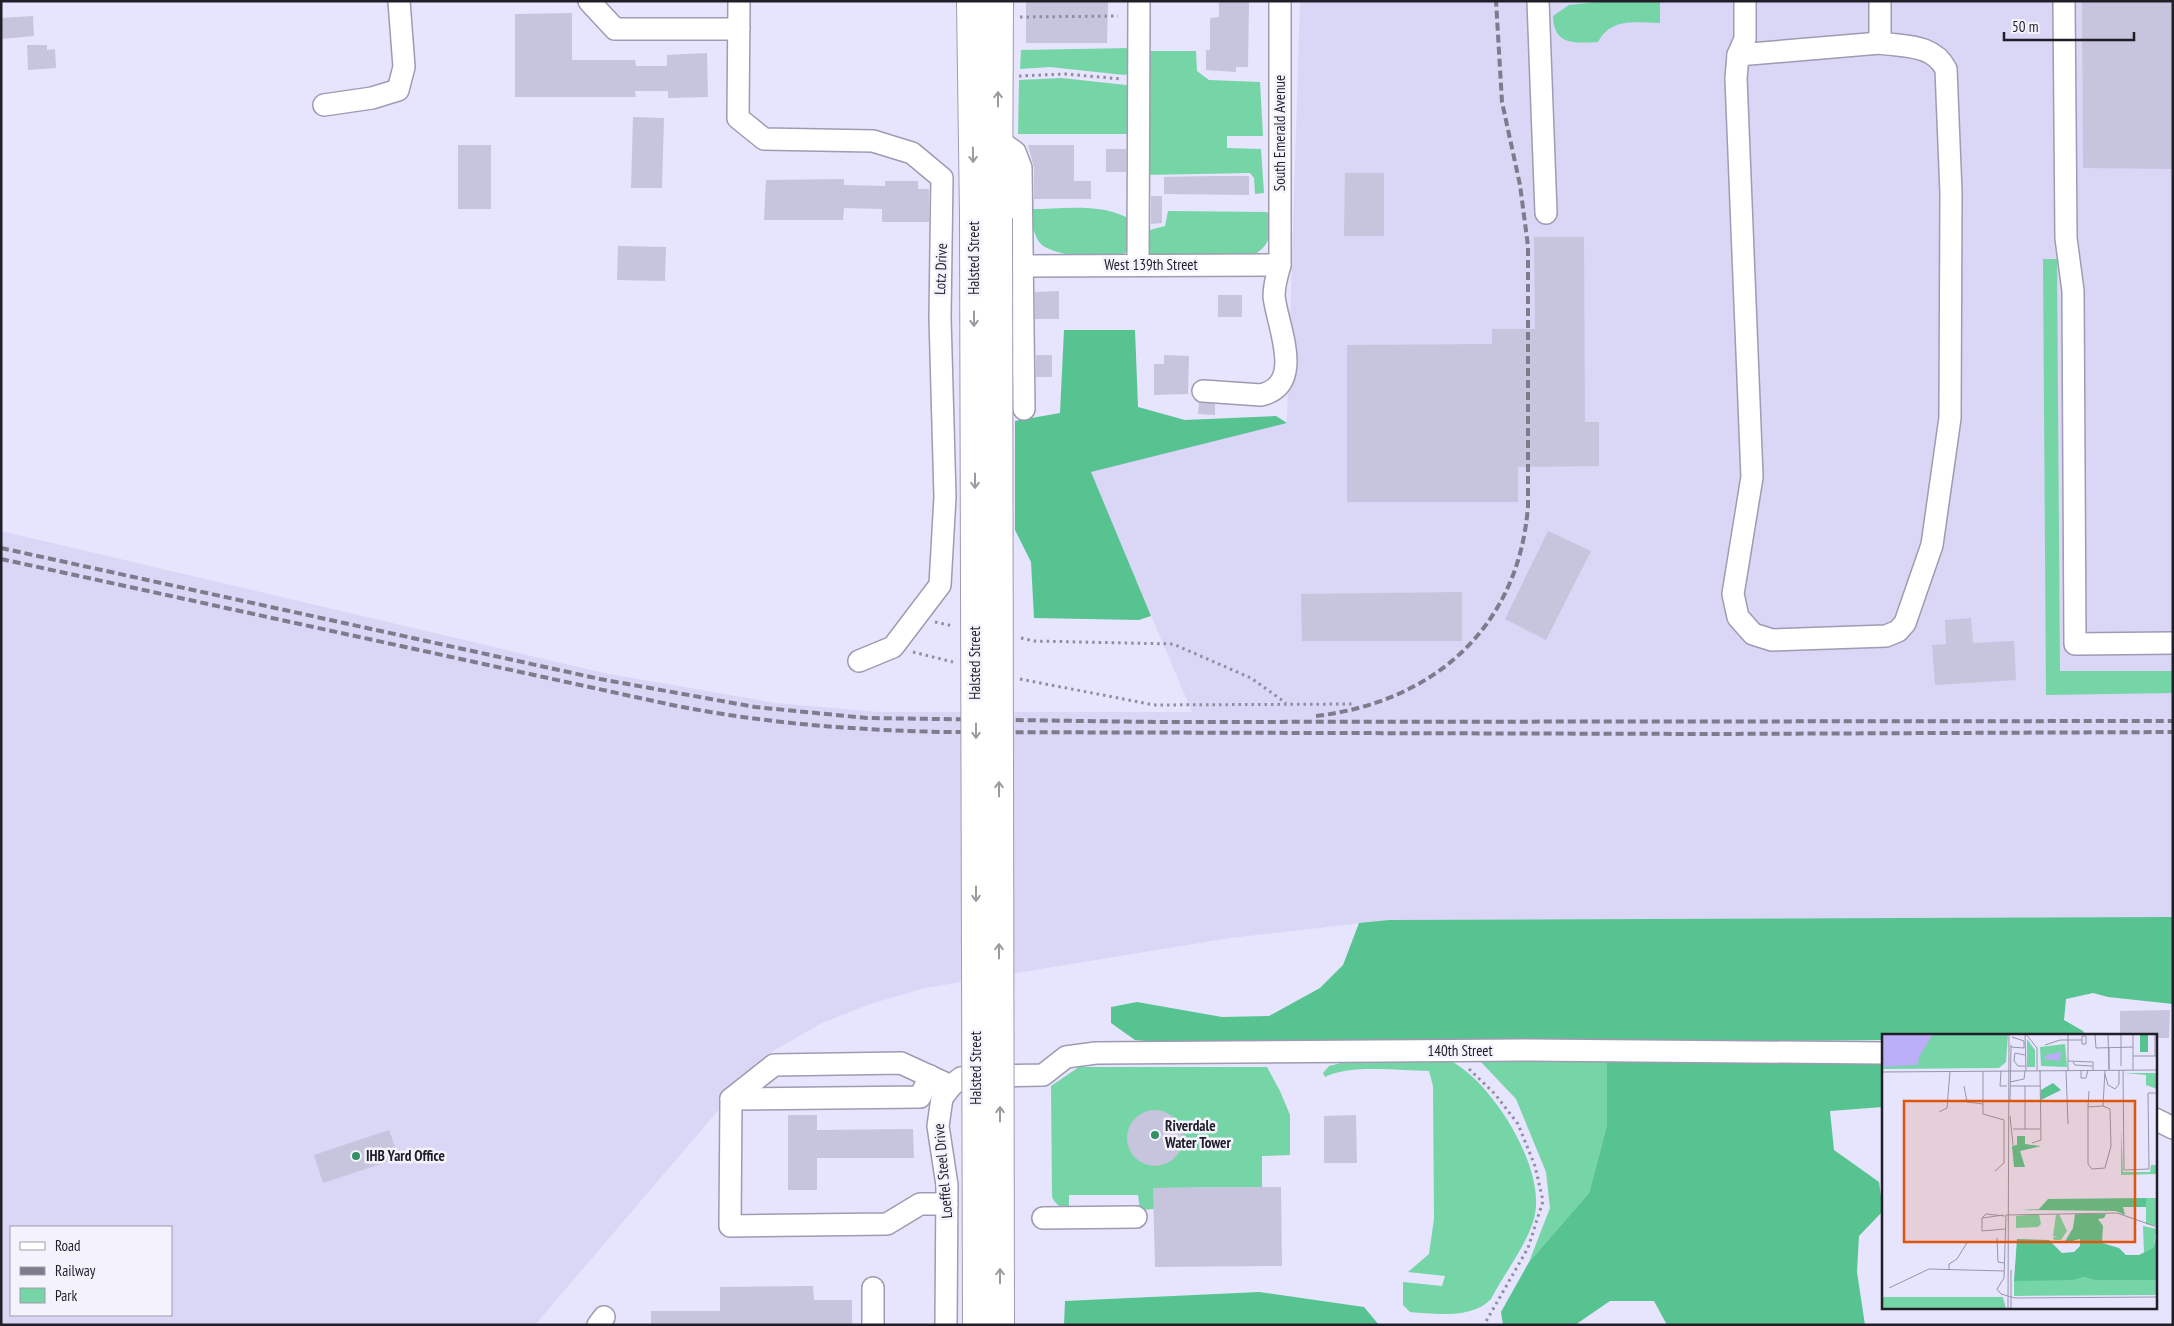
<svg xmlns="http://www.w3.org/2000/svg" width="2174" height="1326" viewBox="0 0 2174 1326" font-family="'PT Sans Narrow',sans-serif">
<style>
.built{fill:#dad6f6;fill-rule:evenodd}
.green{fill:#75d5a6}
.forest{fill:#56c391}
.building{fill:#c7c4dd}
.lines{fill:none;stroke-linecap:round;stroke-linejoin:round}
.minor-casing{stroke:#9e9bb2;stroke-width:24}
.major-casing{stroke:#9e9bb2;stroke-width:30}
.path{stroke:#8f8d9f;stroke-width:3;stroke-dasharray:2.5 4;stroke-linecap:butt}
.minor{stroke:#fff;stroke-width:21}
.major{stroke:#fff;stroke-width:28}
.rail{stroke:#7d7b8c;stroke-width:4;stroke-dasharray:8 4;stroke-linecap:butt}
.major-bridge-casing{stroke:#9e9bb2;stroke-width:30;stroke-linecap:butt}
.major-bridge{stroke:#fff;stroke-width:28}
.oneway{stroke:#9b9a9e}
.poi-dot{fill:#328f66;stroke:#f4f3fd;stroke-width:2}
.labels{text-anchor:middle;stroke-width:5;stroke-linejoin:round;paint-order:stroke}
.street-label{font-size:15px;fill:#201f28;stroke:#f4f3fd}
.poi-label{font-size:15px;font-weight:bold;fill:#201f28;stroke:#f4f3fd;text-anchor:start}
.inset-road{fill:none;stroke:#9795a8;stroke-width:1}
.view{fill:#de560d;fill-opacity:0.15;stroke:#de560d;stroke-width:2.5}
.inset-edge{fill:none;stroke:#201f28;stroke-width:2.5}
</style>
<rect width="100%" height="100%" fill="#e7e4fd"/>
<path class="built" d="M1300,1H2173V917L1389,920L1230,938L925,988L870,1004L822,1023L773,1051L744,1080L535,1325H1V531L604,673L775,703L879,712H1192L1090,472L1287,423ZM11,1227H171V1315H11Z"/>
<g class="green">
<path d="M1606,1H1660V23C1635,23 1612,17 1598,42C1575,43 1554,46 1553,16L1569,5Z"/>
<path d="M1131,48V73L1124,75L1050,67L1020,69L1021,50Z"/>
<path d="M1148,51H1196L1197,71L1209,80L1260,82L1263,136H1227V148L1261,149L1264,193L1255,194L1254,178L1250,173L1143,175Z"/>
<path d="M1062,78L1126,85L1133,82V134H1018L1019,80Z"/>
<path d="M1030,209C1063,209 1102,202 1132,220C1131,230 1133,243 1127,251C1117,264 1055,256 1042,245C1033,237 1032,221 1030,209Z"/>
<path d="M1168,211L1266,212L1271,214C1272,233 1271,244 1254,255L1149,256L1146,252V231L1165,226Z"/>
<path d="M2043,259H2057L2060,671H2173V693L2046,695Z"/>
<path d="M1451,1061C1493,1083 1550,1173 1533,1222C1524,1249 1504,1274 1491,1299C1473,1319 1435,1314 1410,1312L1403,1305V1282L1442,1286L1445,1276L1408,1272L1429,1254L1434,1219L1433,1086L1429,1071C1399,1071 1351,1064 1325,1077L1323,1073L1329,1066L1341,1063Z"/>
<path d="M1480,1061H1607V1125L1589,1193L1529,1262L1550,1208L1546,1172L1516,1099Z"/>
<path d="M1079,1067H1267L1280,1091L1290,1115V1155L1262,1156V1187L1154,1188V1209L1140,1210L1138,1195H1069V1210C1060,1207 1056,1205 1052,1197L1051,1086Z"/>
</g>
<g class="forest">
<path d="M1064,330H1135L1138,407L1185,420L1276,416L1287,423L1091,472L1151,616L1139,620L1034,618L1031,562L1015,530V421L1060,413Z"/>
<path d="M2173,917V1004L2108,997L2093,993L2066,999L2064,1020L2083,1031L2085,1035H1883V1040L1202,1046L1135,1040L1111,1023V1007L1137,1002L1222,1017L1269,1016L1320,988L1343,965L1359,923L1389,920Z"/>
<path d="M1607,1061L1883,1064V1107L1830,1111L1834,1150L1879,1182L1883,1211L1859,1236L1857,1272L1865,1325H1667L1654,1301H1610L1575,1325H1503L1501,1312L1529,1262L1589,1193L1607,1125Z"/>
<path d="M1259,1292L1364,1307L1379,1325H1064L1065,1301Z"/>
</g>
<g class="building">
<path d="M1026,1H1108L1107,43H1026Z"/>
<path d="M1219,1H1249L1248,67H1236V72L1206,70V50H1210V18L1219,17Z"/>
<path d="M2082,1H2173V169L2083,168Z"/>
<path d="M572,13V60H635L636,66H667V55L707,53L708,97L668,98V91H635L636,97H515V14Z"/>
<path d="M33,16L34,36L1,39V18Z"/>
<path d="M27,45H47V50L55,49L56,68L28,70Z"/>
<path d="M633,117L664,118L662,188H631Z"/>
<rect x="458" y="145" width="33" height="64"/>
<path d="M1028,145H1074V181H1091V199H1034V168Z"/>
<rect x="1106" y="149" width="20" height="23"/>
<path d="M1345,173H1384V236H1344Z"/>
<path d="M1212,176H1249V195L1164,194V177Z"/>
<path d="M844,179V185L885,186V181H918V189H929V222H882V209L844,208L843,220H764L766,180Z"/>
<path d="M1151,196H1162V223L1151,224Z"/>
<path d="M1534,237H1584L1585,422H1599V466L1518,467V502H1347V345L1492,344V329H1535Z"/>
<path d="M618,246L666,247L665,281L617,280Z"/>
<path d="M1059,291V319H1035V292Z"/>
<rect x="1218" y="295" width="24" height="22"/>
<rect x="1036" y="355" width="16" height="22"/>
<path d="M1164,355L1189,356L1188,394L1154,395V364H1164Z"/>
<path d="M1199,402L1215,404V415L1198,414Z"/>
<path d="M1548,531L1591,551L1546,640L1505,619Z"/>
<path d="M1462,592V641H1302L1301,594Z"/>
<path d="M1971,618L1973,643L2014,641L2016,680L1935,685L1932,645L1946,644L1945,620Z"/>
<path d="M2170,1010L2169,1038H2155V1035H2120V1011Z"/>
<circle cx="1155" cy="1138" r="28"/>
<path d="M788,1115H817V1130L913,1129L914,1158H817V1190H788Z"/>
<path d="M1356,1115L1357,1163H1324V1116Z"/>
<path d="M389,1130L399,1158L323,1183L314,1155Z"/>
<path d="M1281,1187L1282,1266L1155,1267L1153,1188Z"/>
<path d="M813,1286L814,1300H852V1325H651V1311H720V1287Z"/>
</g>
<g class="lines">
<g class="minor-casing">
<g id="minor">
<path d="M589,1L615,29H739"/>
<path d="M739,1L738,118L764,139L873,141L912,153L942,178L940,317L945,497L940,585L893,647L859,661"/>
<path d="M1538,1L1546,213"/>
<path d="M2064,1L2066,238L2073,291L2075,644L2173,643"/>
<path d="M1880,43C1906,47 1933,44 1946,69L1951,193L1950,418L1932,545L1905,623L1898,631L1886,636L1772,640L1753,634L1738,617L1733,594L1752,477L1736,78L1738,55Z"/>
<path d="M1880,43V1"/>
<path d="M1738,55L1745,39V1"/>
<path d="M324,105L372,98L398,90L404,67L399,1"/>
<path d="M998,140L1015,152L1021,168L1024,409"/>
<path d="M1138,265L1139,1"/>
<path d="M1022,266L1280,265"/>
<path d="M1203,391L1261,395C1306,384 1277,326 1274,296C1274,285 1277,275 1280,265V1"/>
<path d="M731,1099L920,1097L930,1076"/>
<path d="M2155,1119L2173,1128"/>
<path d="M947,1204H920L887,1224L730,1226L731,1099L774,1065L901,1063L951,1086"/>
<path d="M1043,1218L1136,1217"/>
<path d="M873,1288V1325"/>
<path d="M598,1325L604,1317"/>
<path d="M946,1325L947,1185L938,1126L942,1098L951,1086L961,1078L977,1076L1043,1075L1066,1057L1096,1053L1528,1050L1883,1053"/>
</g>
</g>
<g class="major-casing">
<g id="major">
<path d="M971,1L974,217"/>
<path d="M998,218L999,1"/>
</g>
</g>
<g class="path">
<path d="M1020,17L1118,16"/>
<path d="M1019,76L1065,74L1122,79"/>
<path d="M935,622L953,626"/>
<path d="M1021,638L1034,641L1173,644L1251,678L1286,703"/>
<path d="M913,652L953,662"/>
<path d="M1020,679L1154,705L1354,704"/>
<path d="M1469,1069L1495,1094L1518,1124L1535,1166L1543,1201L1528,1248L1484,1325"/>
</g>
<use href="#minor" class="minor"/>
<use href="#major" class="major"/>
<g class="rail">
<path d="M1,548L600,679L755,707L867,718L1157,722L2173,721"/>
<path d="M1,559L672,705C762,723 851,730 943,732L1713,734L2173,732"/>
<path d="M1316,716C1434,702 1519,627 1528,506V246L1520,185L1502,102L1496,1"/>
</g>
<g class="major-bridge-casing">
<g id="major-bridge">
<path d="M974,217L977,1325"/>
<path d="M998,218L1000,1325"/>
</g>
</g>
<use href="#major-bridge" class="major-bridge"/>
</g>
<defs><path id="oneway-shaft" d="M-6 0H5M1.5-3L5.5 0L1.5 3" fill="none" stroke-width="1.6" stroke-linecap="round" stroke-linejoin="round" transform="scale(1.25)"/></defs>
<g class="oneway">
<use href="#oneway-shaft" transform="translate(998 99) rotate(-90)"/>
<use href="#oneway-shaft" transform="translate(973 155) rotate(89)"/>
<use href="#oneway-shaft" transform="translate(974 319) rotate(90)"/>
<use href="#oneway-shaft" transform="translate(975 481) rotate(90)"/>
<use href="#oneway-shaft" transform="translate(976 731) rotate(90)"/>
<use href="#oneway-shaft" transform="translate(999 789) rotate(-90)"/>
<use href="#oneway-shaft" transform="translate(976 894) rotate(90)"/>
<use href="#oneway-shaft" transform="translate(999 951) rotate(-90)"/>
<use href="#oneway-shaft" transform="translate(1000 1114) rotate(-90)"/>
<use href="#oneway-shaft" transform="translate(1000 1276) rotate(-90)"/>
</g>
<g class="poi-dot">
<circle cx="1155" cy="1135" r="5"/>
<circle cx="356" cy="1156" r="5"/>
</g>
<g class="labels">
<g class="street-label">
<text transform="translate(1280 133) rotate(-90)" y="5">South Emerald Avenue</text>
<text transform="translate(974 258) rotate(-90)" y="5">Halsted Street</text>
<text x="1151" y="270">West 139th Street</text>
<text transform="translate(941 269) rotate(-88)" y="5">Lotz Drive</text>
<text transform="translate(975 663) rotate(-90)" y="5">Halsted Street</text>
<text x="1460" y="1056">140th Street</text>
<text transform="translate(976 1068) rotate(-90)" y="5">Halsted Street</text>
<text transform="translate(943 1171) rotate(-95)" y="5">Loeffel Steel Drive</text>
</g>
<g class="poi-label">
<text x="1165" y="1131">Riverdale<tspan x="1165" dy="17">Water Tower</tspan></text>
<text x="366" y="1161">IHB Yard Office</text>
</g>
</g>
<g transform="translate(1882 1034)">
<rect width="275" height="275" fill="#e7e4fd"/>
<path d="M0,0H126L124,28L117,34L0,35ZM145,5L153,16V33H145ZM183,10L185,33L159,32L158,13ZM242,39H275V55L264,51V41ZM239,95L241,138H268L269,131H275V140L239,141ZM264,164H275V192L264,190ZM157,180L159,190L156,193L134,194V182ZM177,180L185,197L179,206H172L171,203H175L171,202L174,181ZM261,192L275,195L271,214L262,219ZM197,243L275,246V261L132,262V247ZM0,263H121L124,275H0Z" fill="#75d5a6"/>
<path d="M258,0H266V18H258ZM171,49L179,56L159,66V56ZM135,102H143V110L159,112L138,117L143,133H132L130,112L135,111ZM264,164V173H241L243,181L234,177L140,176L157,175L166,165ZM193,180H224L222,184L216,185L221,192L220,209L237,214L244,221H257L271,214L275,199V246H213L202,243L191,246L132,247L135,205L167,206L180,219L192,218L198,212V205L182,209L191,194Z" fill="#56c391"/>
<path d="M0,0H50V2L37,23L36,31L0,33ZM179,18L178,27L162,25L164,21Z" fill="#baaff6"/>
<path class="inset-road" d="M143,0L144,37M144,0L155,14V36M213,0L214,14L251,13M226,0L227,35M239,0V32M251,0V36M273,0V22M200,2H204V10H200ZM163,11L178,6H200M129,13L142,14V7L130,3M227,14V36M143,21L133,19L132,27L136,32H144M251,22H275M186,27L211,28V36M191,28L193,31L210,32M184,36L186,90M186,36V0M199,36V44H204L206,36M241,36L242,136L267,135L266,59H275M101,37V80L122,86V129L113,137M119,37L118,52H125M0,38L275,36M223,40L226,51L233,55L237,50V36M128,48L142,45L143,37M82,52L85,68L101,70M129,52H158M128,68L129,11M221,72L206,73V130L210,135L223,134L229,112L228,75L221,72L223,36M206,73L207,57M57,78L65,74L68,37M128,82L131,111M131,95H158M143,95V52M150,109L159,106L158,36M101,184L121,181M275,193L235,179L124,181L122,244L115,255L119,260L133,264L275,263M123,195L100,197V184L104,180L123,182M115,204L116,228L122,229M67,236V230L75,225L86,207M129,236V275M7,254L47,235L122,237M126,275L127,0"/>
<path class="view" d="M22,67H253V208H22Z"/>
<rect width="275" height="275" class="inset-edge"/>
</g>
<rect width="2174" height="1326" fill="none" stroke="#201f28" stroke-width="5"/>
<rect x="10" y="1226" width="162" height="90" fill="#f4f3fd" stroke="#9f9ea8"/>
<rect x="20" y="1242" width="25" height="8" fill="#ffffff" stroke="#9f9ea8"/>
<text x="55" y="1251" font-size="15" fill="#201f28">Road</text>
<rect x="20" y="1267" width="25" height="8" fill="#7d7b8c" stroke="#9f9ea8"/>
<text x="55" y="1276" font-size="15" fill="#201f28">Railway</text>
<rect x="20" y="1288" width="25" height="15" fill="#75d5a6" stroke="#9f9ea8"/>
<text x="55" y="1301" font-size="15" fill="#201f28">Park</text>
<path d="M2004 32v8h130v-8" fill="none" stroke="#201f28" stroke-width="2.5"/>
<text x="2012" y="32" font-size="15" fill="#201f28" stroke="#f4f3fd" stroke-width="4" paint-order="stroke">50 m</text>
</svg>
